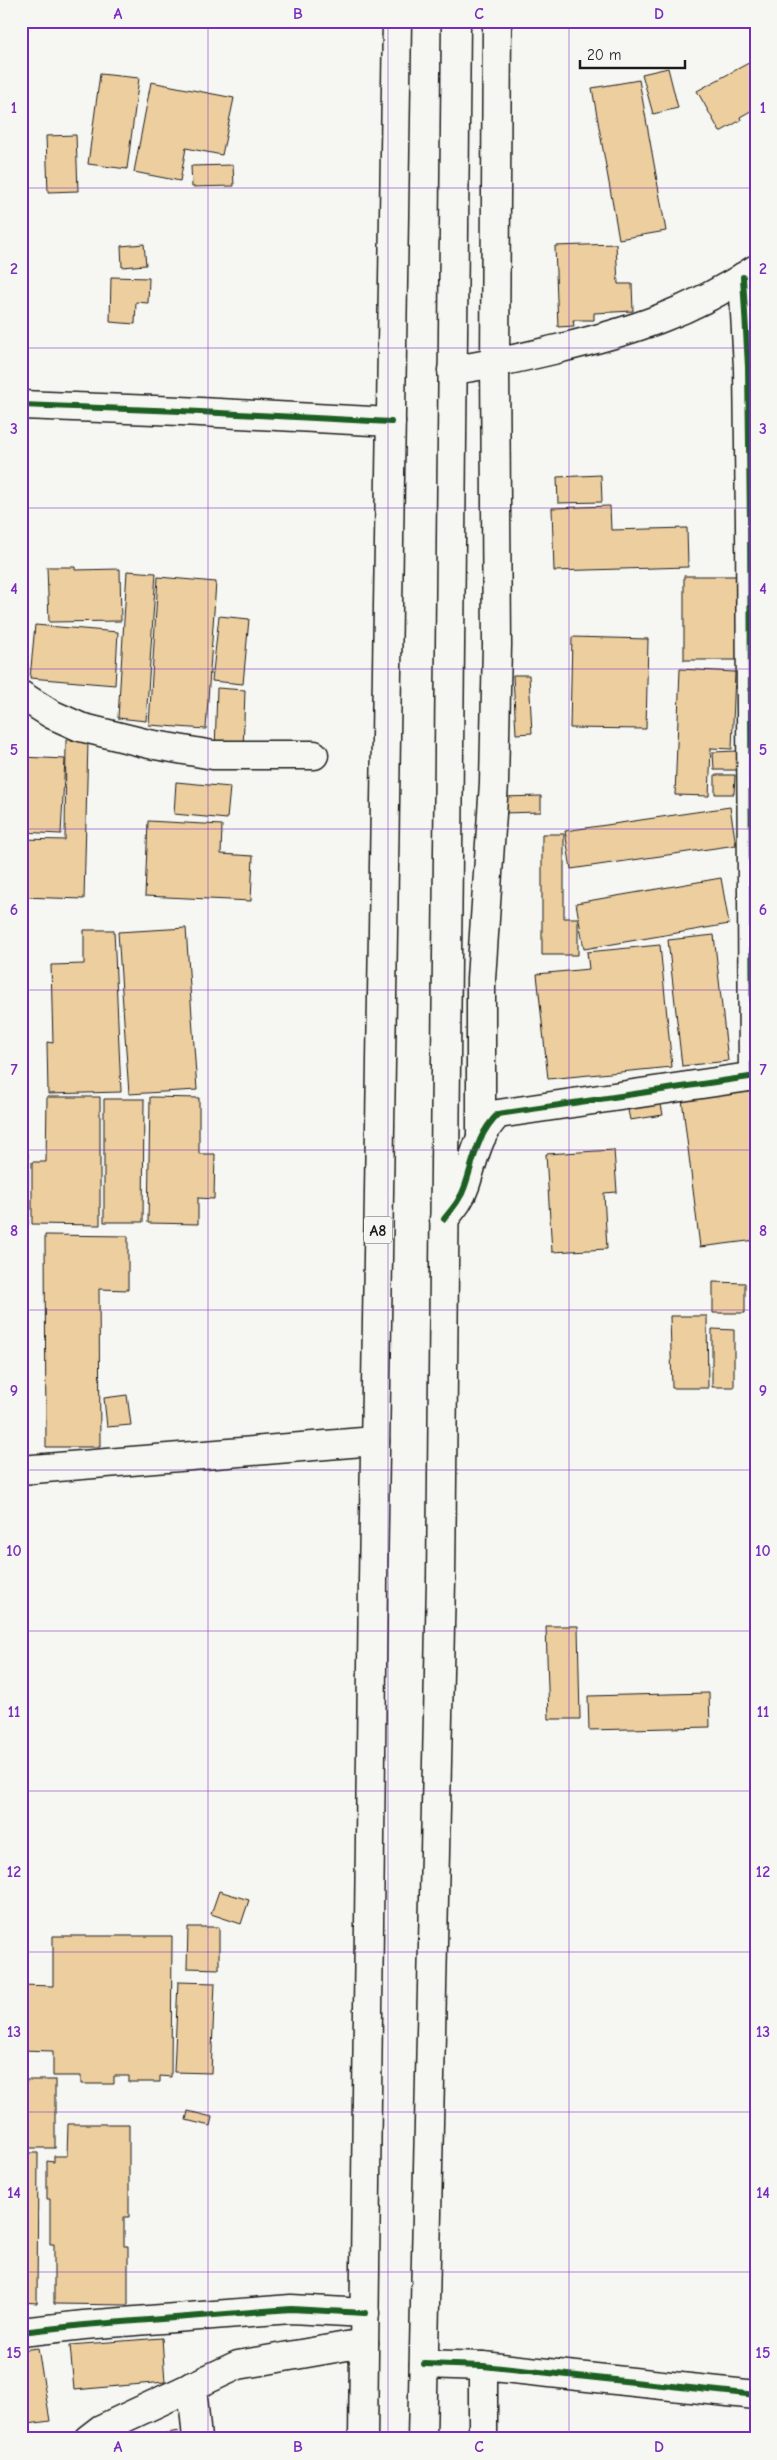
<svg xmlns="http://www.w3.org/2000/svg" width="777" height="2460" viewBox="0 0 777 2460" font-family="'Comic Neue',sans-serif">
<style>
.building{fill:#ecce9f;stroke:#1c1c1c}
.lines{fill:none;stroke-linecap:round;stroke-linejoin:round}
.minor-casing{stroke:#1c1c1c;stroke-width:31}
.highway-casing{stroke:#1c1c1c;stroke-width:31}
.minor{stroke:#f6f6f2;stroke-width:28}
.highway{stroke:#f6f6f2;stroke-width:28}
.cycleway-casing{stroke:#f6f6f2;stroke-width:9}
.cycleway{stroke:#1b5e20;stroke-width:6}
.grid{fill:none;stroke:#7b2cbf;stroke-width:1;stroke-opacity:0.55}
.labels{text-anchor:middle;stroke-width:4;stroke-linejoin:round;paint-order:stroke}
.shield{fill:#f6f6f2;stroke:#5d5d5c;stroke-width:1}
.shield-label{font-size:16px;font-weight:bold;fill:#1c1c1c}
.neatline{fill:none;stroke:#7b2cbf;stroke-width:2}
.grid-label{font-size:16px;text-anchor:middle;font-weight:bold;fill:#7b2cbf}
</style>
<rect width="100%" height="100%" fill="#f6f6f2"/>
<filter id="ink" filterUnits="userSpaceOnUse"><feTurbulence type="fractalNoise" baseFrequency=".02" numOctaves="2"/><feDisplacementMap in="SourceGraphic" scale="10" xChannelSelector="R" yChannelSelector="G"/><feConvolveMatrix kernelMatrix="1 2 1 2 8 2 1 2 1" color-interpolation-filters="sRGB"/></filter>
<g filter="url(#ink)">
<g class="building">
<path d="M756,59V108L740,117L741,120L720,132L697,91Z"/>
<path d="M668,68L678,108L653,114L642,74Z"/>
<path d="M100,74L139,78L127,169L88,164Z"/>
<path d="M639,80L666,231L619,239L592,88Z"/>
<path d="M151,82L234,98L222,155L186,148L180,181L134,172Z"/>
<path d="M76,135L78,191L48,192L46,136Z"/>
<path d="M233,165L234,186L192,187L191,166Z"/>
<path d="M144,244L146,265L122,267L121,246Z"/>
<path d="M616,244L618,284H632L633,311L594,313V320H573L574,326L558,327L555,246Z"/>
<path d="M111,277L149,278L148,303L136,302L135,324L110,322Z"/>
<path d="M601,475L602,502L558,503L557,477Z"/>
<path d="M610,506L611,530L687,528L688,567L554,571L552,508Z"/>
<path d="M47,567H75V570L120,569L121,621L49,622Z"/>
<path d="M127,571L156,573L146,721L118,718Z"/>
<rect x="684" y="576" width="54" height="84"/>
<path d="M158,577L216,582L206,729L149,725Z"/>
<path d="M219,616L249,619L243,684L212,681Z"/>
<path d="M35,625L118,632L115,685L30,678Z"/>
<path d="M572,637L648,639L646,729L570,728Z"/>
<path d="M680,669L735,672L732,749L711,748L709,796L675,795Z"/>
<path d="M513,675H529L532,733L516,734Z"/>
<path d="M217,688L245,690L243,752L215,751Z"/>
<path d="M66,740L88,741L84,899L21,897V839L65,840Z"/>
<path d="M737,751L738,770H714L713,752Z"/>
<path d="M21,757L65,759L61,834L21,832Z"/>
<path d="M715,775H735L734,794H715Z"/>
<path d="M176,782L230,787L227,819L174,814Z"/>
<path d="M541,796V812L502,813V797Z"/>
<path d="M730,807L736,845L571,869L565,831Z"/>
<path d="M148,821L222,825L221,854L253,856L251,901L145,896Z"/>
<path d="M542,834H564V918H578V955H542Z"/>
<path d="M721,878L729,924L584,949L576,903Z"/>
<path d="M186,928L197,1090L129,1094L118,932Z"/>
<path d="M84,930H114L121,1092L48,1094L47,1042L53,1043L51,965L84,964Z"/>
<path d="M714,935L728,1061L682,1066L668,940Z"/>
<path d="M660,945L672,1067L548,1079L537,974L589,969L587,952Z"/>
<path d="M756,1091V1240L700,1247L682,1099Z"/>
<path d="M47,1097H100V1225L32,1224V1162H46Z"/>
<path d="M150,1097L199,1098V1154H215L214,1199L198,1198V1224L148,1223Z"/>
<path d="M104,1099H144L143,1222H104Z"/>
<path d="M660,1099L663,1115L630,1120L627,1105Z"/>
<path d="M614,1150L617,1192L604,1193L607,1249L552,1252L546,1154Z"/>
<path d="M21,1153H28V1226L21,1225Z"/>
<path d="M45,1235L128,1236V1290L99,1289L100,1447H46Z"/>
<path d="M21,1247L25,1272H21Z"/>
<path d="M753,1275H756V1318H755Z"/>
<path d="M713,1282L745,1283V1313H713Z"/>
<path d="M670,1316H707L708,1388H672Z"/>
<path d="M21,1317L28,1318L27,1365L21,1364Z"/>
<path d="M712,1329L734,1330V1387H712Z"/>
<path d="M127,1395L131,1425L107,1427L104,1398Z"/>
<path d="M546,1626H578L580,1719H549Z"/>
<path d="M709,1693L710,1727L589,1730L588,1696Z"/>
<path d="M219,1891L249,1900L241,1924L211,1914Z"/>
<path d="M188,1927H219V1969L187,1968Z"/>
<path d="M53,1936H172L171,2077L160,2076V2082H129V2076H114V2084H81V2076H53V2051L21,2050V1985L53,1986Z"/>
<path d="M178,1982L215,1983L211,2073L174,2072Z"/>
<rect x="26" y="2080" width="29" height="68"/>
<path d="M188,2111L212,2117L210,2126L186,2120Z"/>
<path d="M68,2124H129V2217H124V2246H128V2305L54,2304V2244H50V2199H47V2161L54,2162V2156H67Z"/>
<path d="M21,2153H38L37,2303L21,2302Z"/>
<path d="M162,2338L165,2382L74,2390L70,2345Z"/>
<path d="M38,2348L50,2421L21,2425V2350Z"/>
<path d="M178,2431L180,2439H135Z"/>
</g>
<g class="lines">
<g class="minor-casing">
<g id="minor">
<path d="M743,277L748,367L750,523L753,1076"/>
<path d="M452,370C486,366 519,358 553,350C629,332 690,313 756,269"/>
<path d="M21,405L181,411L391,422"/>
<path d="M21,695L51,714L80,727L149,744L213,755H314"/>
<path d="M481,1137V979L494,783L497,645L495,364L497,21"/>
<path d="M444,1219C452,1209 461,1199 465,1186C474,1160 477,1134 498,1114L756,1076"/>
<path d="M21,1470L375,1441"/>
<path d="M21,2332L84,2325L291,2309L365,2313"/>
<path d="M424,2364L483,2366L756,2395"/>
<path d="M192,2386L197,2439"/>
<path d="M88,2439L101,2429L238,2365L364,2343"/>
<path d="M483,2439V2366"/>
</g>
</g>
<g class="highway-casing">
<g id="highway">
<path d="M363,2439L373,1581L397,21"/>
<path d="M422,2439L441,1581L456,21"/>
</g>
</g>
<use href="#minor" class="minor"/>
<use href="#highway" class="highway"/>
<g class="cycleway-casing">
<g id="cycleway">
<path d="M743,277L748,367L750,523L753,1076"/>
<path d="M21,405L181,411L391,422"/>
<path d="M444,1219C452,1209 461,1199 465,1186C474,1160 477,1134 498,1114L756,1076"/>
<path d="M21,2332L84,2325L291,2309L365,2313"/>
<path d="M424,2364L483,2366L756,2395"/>
</g>
</g>
<use href="#cycleway" class="cycleway"/>
</g>
</g>
<path class="grid" d="M208,21V2439M388,21V2439M569,21V2439M21,188H756M21,348H756M21,508H756M21,669H756M21,829H756M21,990H756M21,1150H756M21,1310H756M21,1470H756M21,1631H756M21,1791H756M21,1952H756M21,2112H756M21,2272H756"/>
<g class="labels">
<rect class="shield" x="364" y="1216.5" width="28" height="27" rx="4"/>
<g class="shield-label">
<text x="378" y="1236">A8</text>
</g>
</g>
<rect width="777" height="2460" fill="none" stroke="#f6f6f2" stroke-width="55"/>
<path d="M580 60v8h105v-8" fill="none" stroke="#1c1c1c" stroke-width="2.5"/>
<text x="587" y="60" font-size="15" fill="#1c1c1c" stroke="#f6f6f2" stroke-width="4" paint-order="stroke">20 m</text>
<rect x="28" y="28" width="722" height="2404" class="neatline"/>
<g class="grid-label">
<text x="118" y="19">A</text>
<text x="298" y="19">B</text>
<text x="479" y="19">C</text>
<text x="659" y="19">D</text>
<text x="14" y="113">1</text>
<text x="763" y="113">1</text>
<text x="14" y="274">2</text>
<text x="763" y="274">2</text>
<text x="14" y="434">3</text>
<text x="763" y="434">3</text>
<text x="14" y="594">4</text>
<text x="763" y="594">4</text>
<text x="14" y="755">5</text>
<text x="763" y="755">5</text>
<text x="14" y="915">6</text>
<text x="763" y="915">6</text>
<text x="14" y="1075">7</text>
<text x="763" y="1075">7</text>
<text x="14" y="1236">8</text>
<text x="763" y="1236">8</text>
<text x="14" y="1396">9</text>
<text x="763" y="1396">9</text>
<text x="14" y="1556">10</text>
<text x="763" y="1556">10</text>
<text x="14" y="1717">11</text>
<text x="763" y="1717">11</text>
<text x="14" y="1877">12</text>
<text x="763" y="1877">12</text>
<text x="14" y="2037">13</text>
<text x="763" y="2037">13</text>
<text x="14" y="2198">14</text>
<text x="763" y="2198">14</text>
<text x="14" y="2358">15</text>
<text x="763" y="2358">15</text>
<text x="118" y="2452">A</text>
<text x="298" y="2452">B</text>
<text x="479" y="2452">C</text>
<text x="659" y="2452">D</text>
</g>
</svg>
